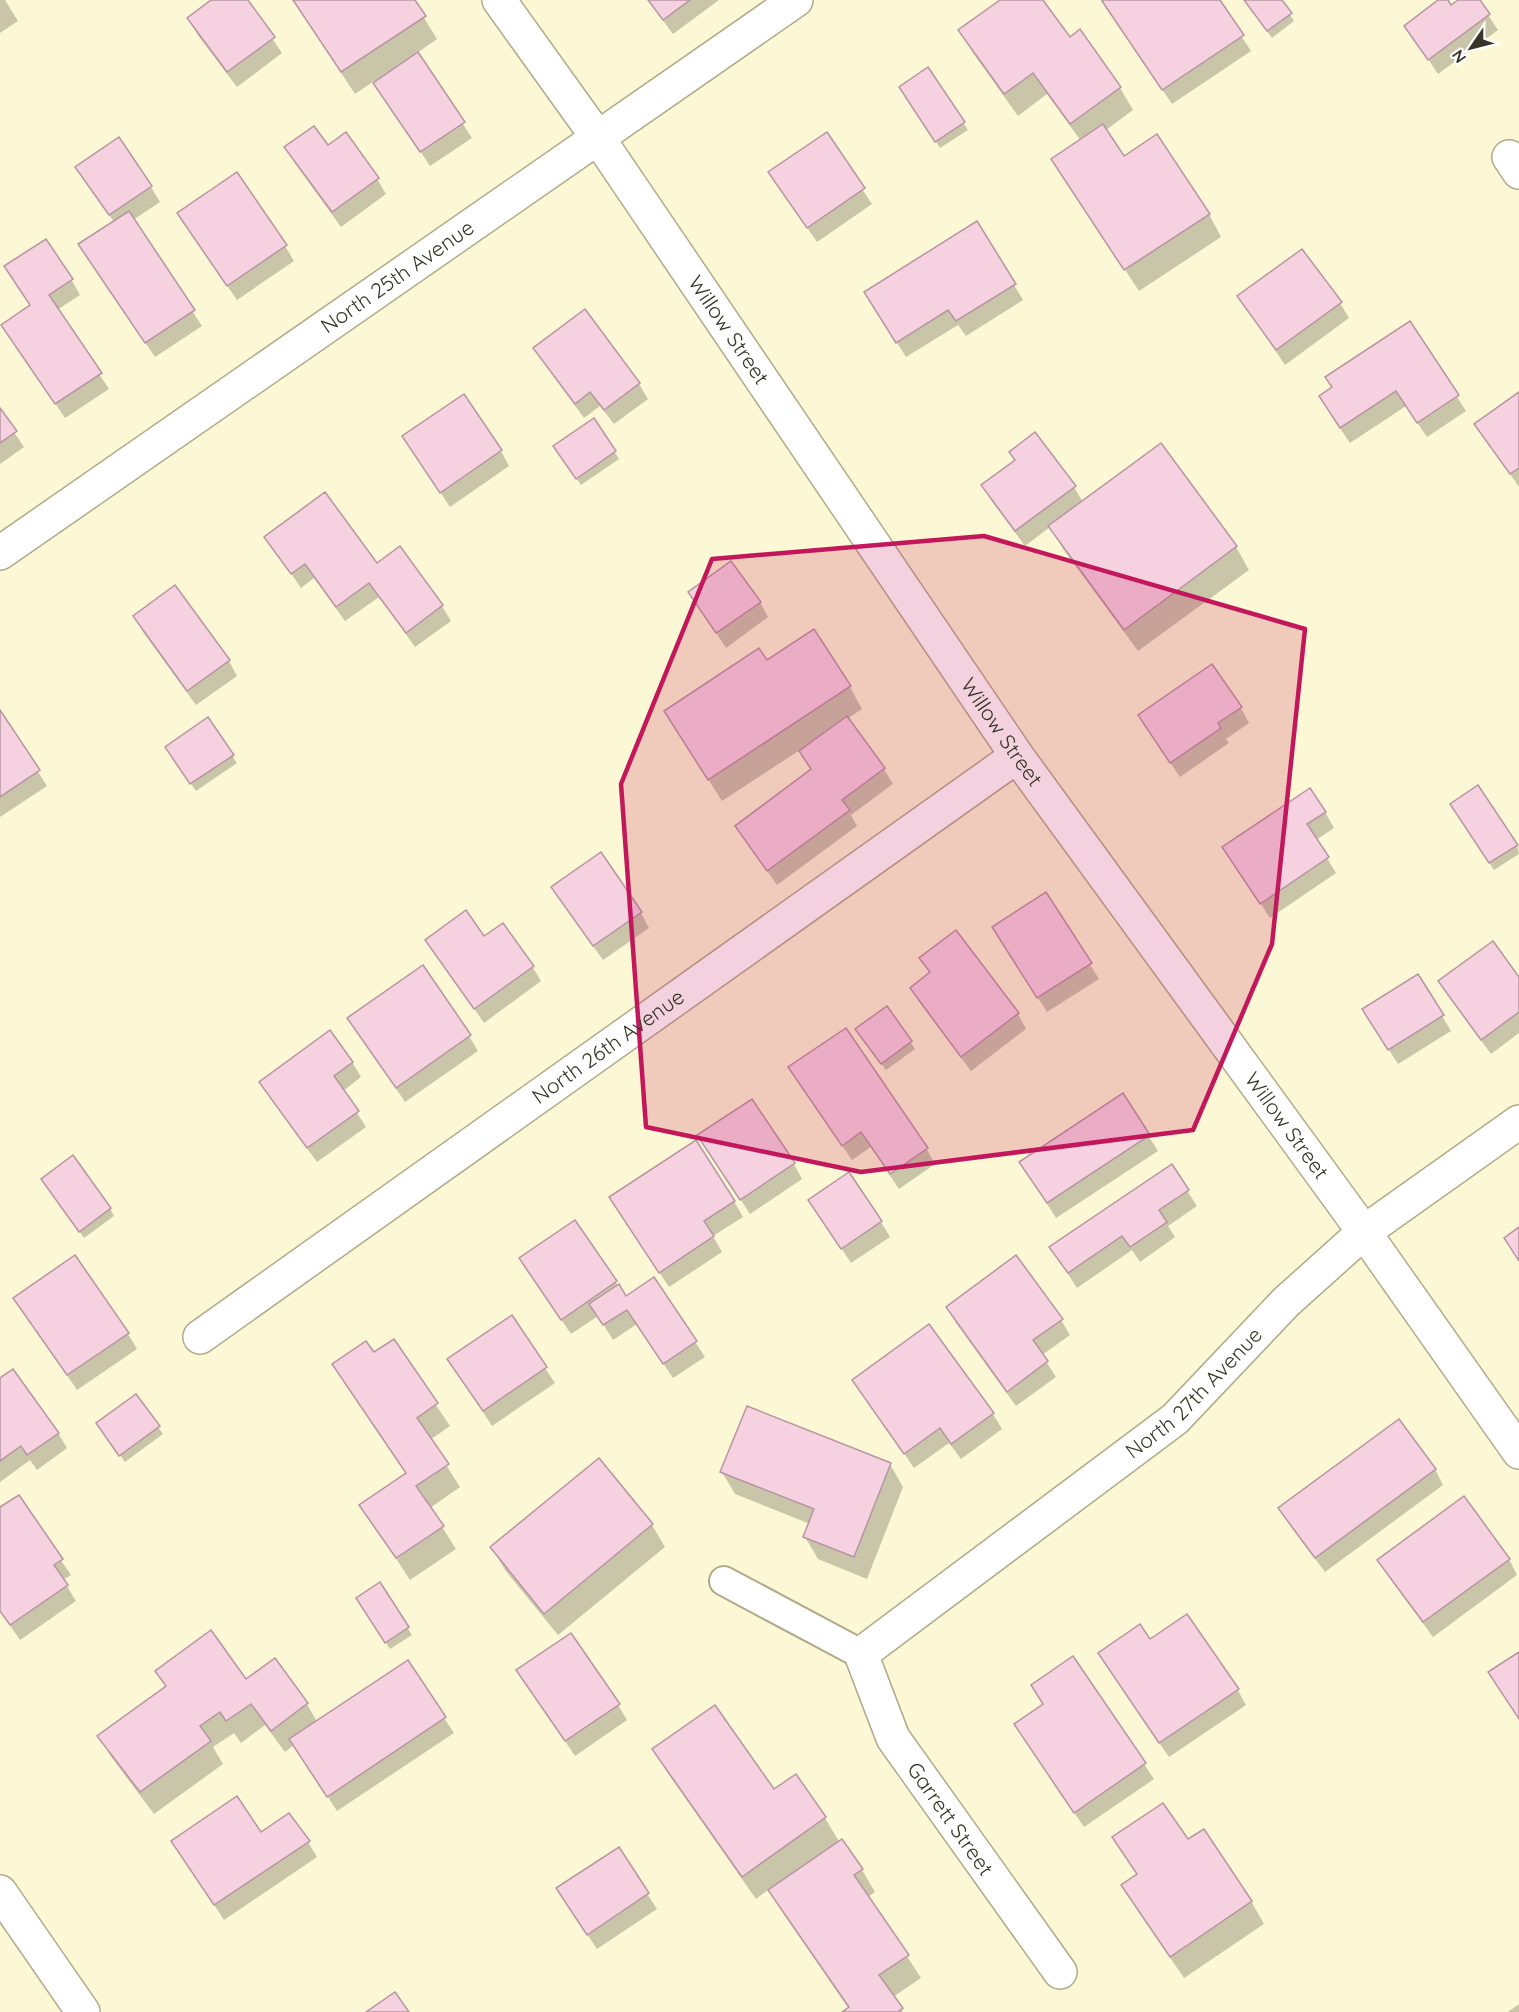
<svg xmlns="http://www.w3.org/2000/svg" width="1519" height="2012" viewBox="0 0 1519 2012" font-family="Quicksand,sans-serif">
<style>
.shadow{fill:#0003}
.building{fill:#f6d1e0;stroke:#b795a2;stroke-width:1.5}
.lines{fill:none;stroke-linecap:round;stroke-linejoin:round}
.service-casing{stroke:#b1ab8b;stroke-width:32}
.minor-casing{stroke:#b1ab8b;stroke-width:36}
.tertiary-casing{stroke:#b1ab8b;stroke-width:36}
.service{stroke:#fff;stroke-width:28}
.minor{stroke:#fff;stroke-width:33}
.tertiary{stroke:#fff;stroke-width:33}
.marked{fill:#c2185b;fill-opacity:0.2;stroke:#c2185b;stroke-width:4.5;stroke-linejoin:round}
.labels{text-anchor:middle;stroke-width:4.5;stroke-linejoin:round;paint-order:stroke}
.street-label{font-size:21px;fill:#373527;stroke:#fff}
</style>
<rect width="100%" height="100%" fill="#fcf7d4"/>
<g class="shadow">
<path d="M0,0H5L18,21L0,33Z"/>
<path d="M213,0H246L282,53L237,87L197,34L189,18Z"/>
<path d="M293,0H413L437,39L417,53L472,138L430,166L374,81L355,94Z"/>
<path d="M648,0H719L673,34Z"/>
<path d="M1002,0H1041L1070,39L1080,32L1120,88L1133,110L1106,130L1124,158L1209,214L1221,237L1139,291L1053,160L1081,141L1047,94L1018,116L973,53L960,31Z"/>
<path d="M1107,0H1218L1251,51L1172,104L1113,17Z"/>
<path d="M1244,0H1280L1294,21L1272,38Z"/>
<path d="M1441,0H1446L1451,7L1461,0H1478L1498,30L1438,74L1406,26Z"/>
<path d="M928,69L968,130L940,148L905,95Z"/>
<path d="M826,135L872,204L817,242L779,187Z"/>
<path d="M286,147L377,179L386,194L341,227L294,162Z"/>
<path d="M86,182L151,187L160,202L133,220L202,326L155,357L89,259L114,222Z"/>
<path d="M188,229L285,246L294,261L237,300Z"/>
<path d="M71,279L80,295L57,310L109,389L65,418L3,325Z"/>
<path d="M1014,285L1023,300L966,336L958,325L906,357L875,307Z"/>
<path d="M1239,297L1340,303L1349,318L1285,365Z"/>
<path d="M585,311L639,384L648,399L614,424L600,406L584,418L544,363L535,348Z"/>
<path d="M1409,323L1466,411L1427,437L1406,406L1350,443L1329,412Z"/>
<path d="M1519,393V487L1476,424Z"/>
<path d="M0,411L24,447L0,464Z"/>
<path d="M594,420L619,459L581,485L559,453Z"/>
<path d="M404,437L501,451L509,466L450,507Z"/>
<path d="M1161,445L1236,547L1249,570L1138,651L1063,549L1050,527L1025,546L991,500L983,485L1074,487L1083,502Z"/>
<path d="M266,537L376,565L399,548L442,606L451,621L415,647L379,597L345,621L314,578L301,588Z"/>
<path d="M690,593L760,602L768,617L726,648Z"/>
<path d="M135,617L229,661L237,676L196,705L143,632Z"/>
<path d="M767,662L850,687L862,709L847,719L884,769L893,784L851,815L857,826L777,885L737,827L812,770L800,750L722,801L679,734Z"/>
<path d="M1241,708L1249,723L1226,739L1229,743L1180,777L1149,731Z"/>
<path d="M0,712L47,786L0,817Z"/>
<path d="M208,720L237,763L196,791L171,754Z"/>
<path d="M1325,812L1334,828L1316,840L1336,873L1270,918L1233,862Z"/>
<path d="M1456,812L1517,845L1519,854L1494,870Z"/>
<path d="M1046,894L1099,979L1047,1012L1002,942Z"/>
<path d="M562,902L641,913L649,928L603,960Z"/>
<path d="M484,938L532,966L541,981L484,1023L427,940Z"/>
<path d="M921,958L1018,1014L1026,1029L971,1071L920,1003L912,988L930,974Z"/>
<path d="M1519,979V1033L1491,1054L1449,997L1440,981Z"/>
<path d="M1442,1016L1451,1031L1398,1064L1373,1025Z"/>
<path d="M349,1018L469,1036L478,1051L405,1102Z"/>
<path d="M861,1037L910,1041L915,1049L886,1070Z"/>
<path d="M352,1062L361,1077L343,1091L366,1127L317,1162L270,1098L261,1083Z"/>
<path d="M799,1083L926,1148L935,1164L899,1189L871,1147L852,1160Z"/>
<path d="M1122,1095L1158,1151L1056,1218L1021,1163Z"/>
<path d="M699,1136L794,1164L802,1179L750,1214Z"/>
<path d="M1171,1166L1197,1206L1168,1226L1175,1237L1140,1262L1132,1250L1077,1288L1051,1248Z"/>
<path d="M47,1187L110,1208L114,1216L84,1238Z"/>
<path d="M734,1201L743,1217L713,1236L722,1252L669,1287L620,1213Z"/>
<path d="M810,1201L881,1222L890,1237L851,1263Z"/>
<path d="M575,1222L626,1298L654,1279L705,1357L673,1378L637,1324L613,1340L598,1316L571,1334L530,1274Z"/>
<path d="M15,1298L128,1334L137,1349L77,1390Z"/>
<path d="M948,1308L1061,1320L1070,1335L1042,1355L1056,1377L1016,1406L956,1323Z"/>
<path d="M511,1317L555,1383L492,1426L449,1359Z"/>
<path d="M929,1326L993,1414L1002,1429L961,1459L949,1443L914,1468L854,1380Z"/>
<path d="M393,1341L450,1426L430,1440L460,1487L430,1508L456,1549L410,1580L361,1505L406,1474L347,1387L334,1365L374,1354Z"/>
<path d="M0,1380L58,1433L67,1448L37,1470L30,1460L0,1482Z"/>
<path d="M158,1427L163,1434L125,1462L102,1431Z"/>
<path d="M599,1460L652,1525L665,1547L558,1635L505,1570L492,1548Z"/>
<path d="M890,1464L903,1487L867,1579L818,1559L805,1537L810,1524L735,1494L722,1472Z"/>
<path d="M1435,1469L1443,1485L1325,1572L1289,1524L1280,1509Z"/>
<path d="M18,1497L71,1575L63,1580L76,1601L20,1640L0,1611V1509Z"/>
<path d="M1509,1559L1517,1575L1433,1637L1388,1576L1379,1560Z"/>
<path d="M362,1606L407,1627L412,1635L390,1649Z"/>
<path d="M1150,1641L1237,1689L1246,1705L1169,1757L1109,1669Z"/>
<path d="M1073,1658L1154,1779L1084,1827L1024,1739Z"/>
<path d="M275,1660L307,1704L317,1722L407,1662L454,1733L337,1811L294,1745L285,1752L265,1725L241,1743L234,1733L213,1747L223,1764L154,1814L112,1758L99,1736L167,1687L157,1671L246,1681Z"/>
<path d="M518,1671L618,1705L627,1720L575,1756Z"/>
<path d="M654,1750L774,1791L796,1776L825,1818L840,1843L842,1841L862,1870L875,1892L868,1897L921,1978L893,1997L903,2012H845L849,2009L783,1913L769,1889L756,1899L667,1772Z"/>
<path d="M261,1834L308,1842L317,1857L224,1920L173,1841Z"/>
<path d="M1114,1838L1251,1901L1264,1924L1184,1978L1136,1908L1123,1886L1138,1876Z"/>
<path d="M618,1849L657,1909L597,1949L567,1904Z"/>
<path d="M1519,2004V2012H1508Z"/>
</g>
<g class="building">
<path d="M211,0H248L275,37L227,72L187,18Z"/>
<path d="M293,0H415L426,16L341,72Z"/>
<path d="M648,0H690L663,20Z"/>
<path d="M1000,0H1043L1070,37L1080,29L1121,87L1070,124L1033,73L1004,94L958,30Z"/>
<path d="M1104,0H1220L1244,35L1162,90L1102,1Z"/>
<path d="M1244,0H1282L1292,13L1267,31Z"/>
<path d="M1438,0H1448L1451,5L1458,0H1480L1490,14L1428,60L1404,26Z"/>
<path d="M418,52L465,122L420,152L373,83Z"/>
<path d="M928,67L965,122L935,142L899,87Z"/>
<path d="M1103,124L1124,156L1157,134L1210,214L1124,270L1051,159Z"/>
<path d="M314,126L328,145L346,132L379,178L332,212L284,147Z"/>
<path d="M827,132L865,188L807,228L768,172Z"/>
<path d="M119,137L152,186L109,215L75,167Z"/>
<path d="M237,172L287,245L227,286L177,213Z"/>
<path d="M129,211L195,310L145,343L78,244Z"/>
<path d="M977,221L1016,284L956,321L948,310L896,343L864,292Z"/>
<path d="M46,239L73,279L49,295L102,373L55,404L1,325L30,305L4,266Z"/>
<path d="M1302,249L1342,302L1276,350L1237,296Z"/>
<path d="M585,309L640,383L604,410L590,392L575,404L533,348Z"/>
<path d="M1410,321L1459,395L1417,423L1396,391L1340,428L1319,396L1332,387L1325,377Z"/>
<path d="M1519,392V468L1510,474L1474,424Z"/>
<path d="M464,394L502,450L440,493L402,436Z"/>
<path d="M0,408L17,431L0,443Z"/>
<path d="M594,418L616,451L576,479L553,446Z"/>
<path d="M1035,432L1076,486L1015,531L981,485L1015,460L1009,452Z"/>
<path d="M1161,443L1237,546L1124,630L1048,526Z"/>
<path d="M325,492L377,563L400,546L443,605L406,633L369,583L336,607L305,564L291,574L264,537Z"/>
<path d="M731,561L761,602L716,633L688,592Z"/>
<path d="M175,585L230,660L187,691L133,616Z"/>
<path d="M814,629L851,686L708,780L664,711L759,648L767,660Z"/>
<path d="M1212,664L1242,707L1218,723L1221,728L1170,763L1138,715Z"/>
<path d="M0,710L40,770L0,797Z"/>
<path d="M847,716L885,768L842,800L850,810L767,871L735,826L811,769L799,751Z"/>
<path d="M208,717L234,755L190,784L165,747Z"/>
<path d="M1478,785L1518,845L1489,863L1450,804Z"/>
<path d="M1310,788L1326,812L1307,824L1329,857L1260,904L1222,847Z"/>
<path d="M601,852L642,912L593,946L551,887Z"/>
<path d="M1046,892L1092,963L1037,998L992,927Z"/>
<path d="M466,910L484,936L503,923L534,966L474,1009L425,940Z"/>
<path d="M956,930L1019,1013L961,1057L910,988L930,972L919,958Z"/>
<path d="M1493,941L1519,977V1012L1481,1040L1438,981Z"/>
<path d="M423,965L471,1035L396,1088L347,1018Z"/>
<path d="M1418,974L1444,1015L1388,1050L1362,1009Z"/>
<path d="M887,1006L912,1041L881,1064L855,1029Z"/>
<path d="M846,1028L928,1148L890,1174L861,1132L842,1146L788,1067Z"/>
<path d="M330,1030L353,1062L334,1076L359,1111L307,1148L259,1082Z"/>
<path d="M1123,1093L1150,1135L1047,1203L1019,1162Z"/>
<path d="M752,1099L795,1163L740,1200L697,1135Z"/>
<path d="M696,1140L735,1201L704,1221L714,1236L659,1273L609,1197Z"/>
<path d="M73,1155L111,1208L79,1232L41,1179Z"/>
<path d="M1172,1164L1189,1190L1159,1210L1167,1222L1130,1247L1122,1236L1068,1273L1049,1247Z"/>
<path d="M849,1172L882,1221L841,1249L808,1200Z"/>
<path d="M575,1220L617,1281L561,1320L519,1258Z"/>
<path d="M1519,1227V1261L1504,1238Z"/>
<path d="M75,1255L129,1333L67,1375L13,1298Z"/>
<path d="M1016,1255L1063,1319L1033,1340L1048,1361L1007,1392L946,1307Z"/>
<path d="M654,1277L697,1341L663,1364L627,1310L603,1325L589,1304L619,1284L626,1296Z"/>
<path d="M512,1315L547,1367L483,1411L447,1359Z"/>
<path d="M929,1324L994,1413L951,1444L940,1428L904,1454L852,1380Z"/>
<path d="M394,1339L438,1403L417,1418L449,1464L416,1486L444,1526L396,1558L359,1505L406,1473L332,1364L366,1341L374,1352Z"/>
<path d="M13,1369L59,1433L27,1455L21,1446L0,1461V1378Z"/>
<path d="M136,1394L160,1426L119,1456L96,1423Z"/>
<path d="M747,1406L891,1463L854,1557L803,1537L814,1509L720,1472Z"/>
<path d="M1399,1419L1436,1469L1315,1558L1278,1508Z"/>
<path d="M599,1458L653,1524L544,1614L490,1547Z"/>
<path d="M19,1495L63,1559L54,1565L68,1585L10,1625L0,1611V1507Z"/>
<path d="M1464,1496L1510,1559L1423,1622L1377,1560Z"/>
<path d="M380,1582L409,1627L385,1643L356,1598Z"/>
<path d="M1187,1614L1239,1689L1159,1743L1098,1653L1140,1624L1150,1639Z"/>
<path d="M211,1630L246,1679L275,1658L308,1703L271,1731L251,1704L226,1721L220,1712L200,1726L211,1741L140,1792L97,1736L166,1686L155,1671Z"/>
<path d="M571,1633L620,1704L565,1741L516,1670Z"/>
<path d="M1519,1652V1719L1488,1672Z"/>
<path d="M1073,1656L1146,1763L1074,1813L1014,1724L1043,1704L1031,1685Z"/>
<path d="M408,1660L446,1717L327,1797L289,1739Z"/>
<path d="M715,1705L774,1789L796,1774L826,1817L742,1877L652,1749Z"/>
<path d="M237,1796L261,1832L289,1813L310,1841L214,1905L171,1841Z"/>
<path d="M1163,1803L1188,1839L1204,1829L1252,1901L1170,1957L1121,1885L1137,1874L1112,1837Z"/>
<path d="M842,1839L863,1869L854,1875L909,1955L879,1975L903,2008L898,2012H842L849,2007L768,1890Z"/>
<path d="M619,1847L649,1893L587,1935L556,1888Z"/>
<path d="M395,1992L409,2012H366Z"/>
</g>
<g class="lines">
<g class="service-casing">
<path id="service" d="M724,1581L861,1654"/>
</g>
<g class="minor-casing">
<g id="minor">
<path id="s1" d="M499,0L598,138L1017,756L1364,1232L1519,1452"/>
<path d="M1509,157L1519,172"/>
<path id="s2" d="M200,1337L1017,756"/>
<path id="s3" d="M1060,1972L893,1738L861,1654L1175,1419L1286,1302L1364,1232L1519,1122"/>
</g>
</g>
<g class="tertiary-casing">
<g id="tertiary">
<path id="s4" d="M0,553L796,0"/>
<path d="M0,1892L83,2012"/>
</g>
</g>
<use href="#service" class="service"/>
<use href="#minor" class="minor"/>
<use href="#tertiary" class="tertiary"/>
</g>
<path class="marked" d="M984,536L1305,629L1272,944L1193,1130L861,1172L646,1127L621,784L712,559Z"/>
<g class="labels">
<g class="street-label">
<text dy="7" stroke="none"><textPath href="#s4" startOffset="484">North 25th Avenue</textPath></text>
<text dy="7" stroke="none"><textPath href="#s1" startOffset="402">Willow Street</textPath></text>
<text dy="7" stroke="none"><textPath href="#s1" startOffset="888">Willow Street</textPath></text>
<text dy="7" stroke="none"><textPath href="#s2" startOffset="501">North 26th Avenue</textPath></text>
<text dy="7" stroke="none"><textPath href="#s1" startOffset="1374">Willow Street</textPath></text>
<text dy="7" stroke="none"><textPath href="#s3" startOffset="801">North 27th Avenue</textPath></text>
<text transform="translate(950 1819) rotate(55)" y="7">Garrett Street</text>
</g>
</g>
<g transform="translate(1471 48) rotate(235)" stroke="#ffffff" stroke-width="4.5" paint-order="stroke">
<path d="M0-4.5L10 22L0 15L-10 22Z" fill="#373527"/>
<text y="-9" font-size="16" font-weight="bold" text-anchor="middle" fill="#373527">N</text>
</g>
</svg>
